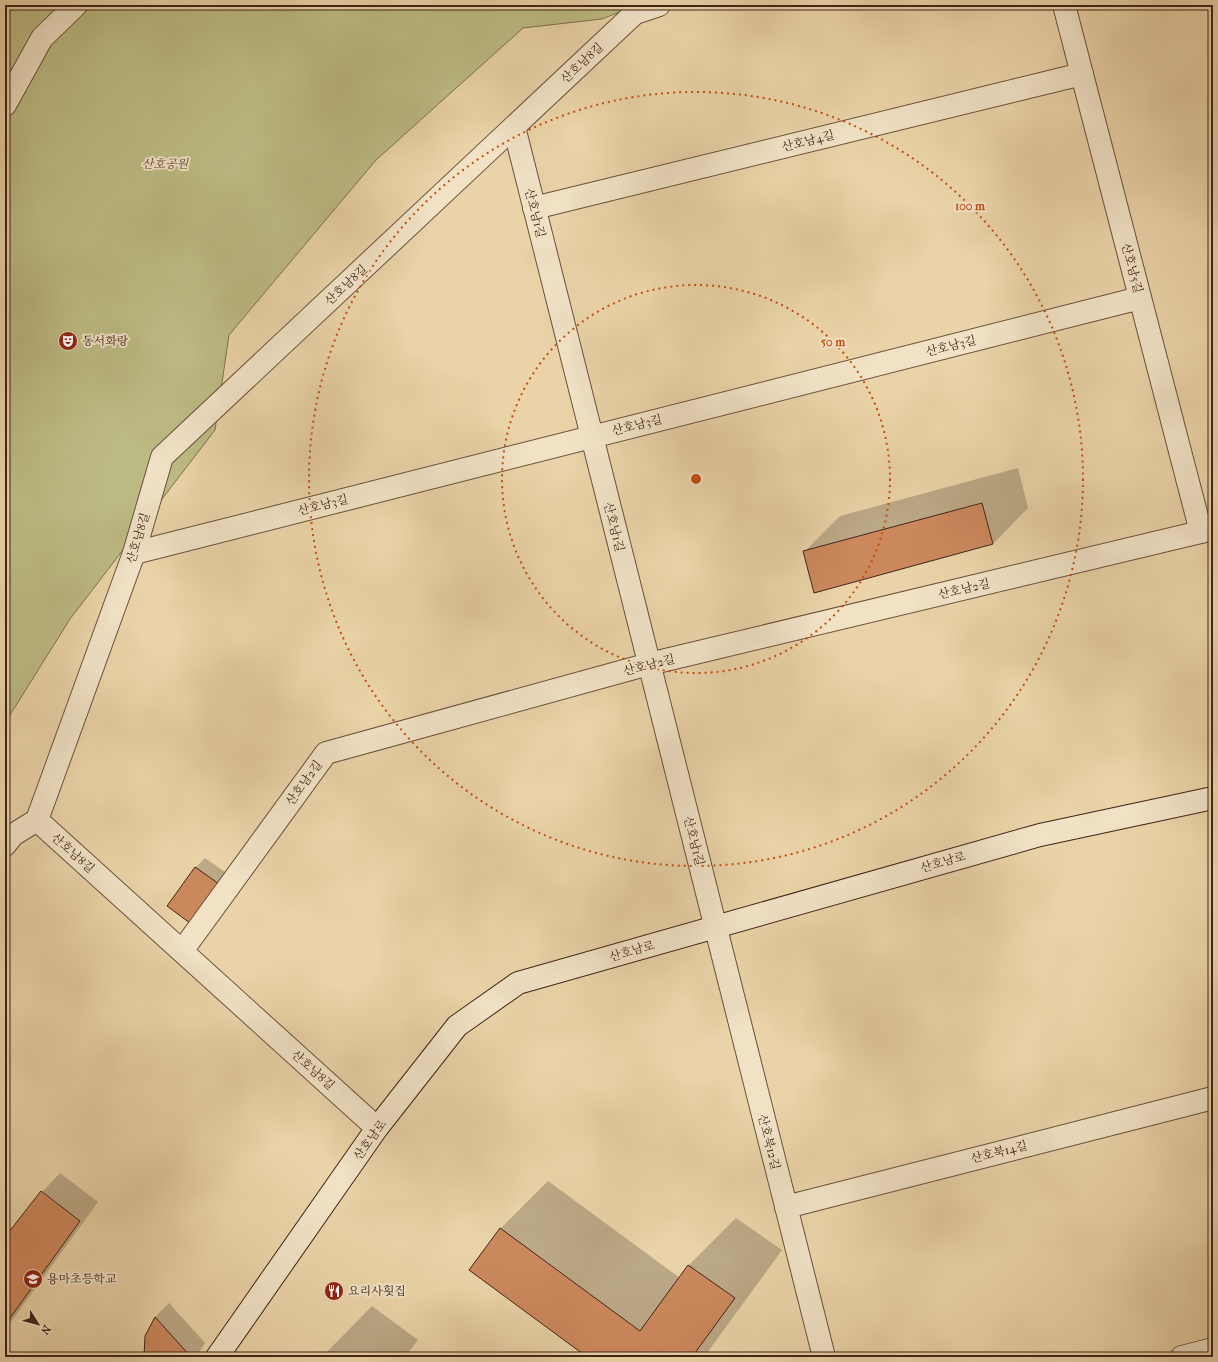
<svg xmlns="http://www.w3.org/2000/svg" width="1218" height="1362" viewBox="0 0 1218 1362" font-family="'IM FELL French Canon','Noto Serif KR',serif">
<style>
.green{fill:#bdbb84;stroke:#7f704e}
.shadow{fill:#0003}
.building{fill:#cc885d;stroke:#412418}
.lines{fill:none;stroke-linecap:round;stroke-linejoin:round}
.minor-casing{stroke:#6b503c;stroke-width:24}
.secondary-casing{stroke:#412418;stroke-width:24}
.minor{stroke:#f1e2c6;stroke-width:22}
.secondary{stroke:#f1e2c6;stroke-width:22}
.ring{fill:none;stroke:#c74e0e;stroke-width:2;stroke-dasharray:2 4}
.labels{text-anchor:middle;stroke-width:4;stroke-linejoin:round;paint-order:stroke}
.street-label{font-size:12px;fill:#412418;stroke:#f1e2c6}
.park-label{font-size:12px;font-style:italic;fill:#604a33;stroke:#f1e2c6}
.poi-label{font-size:12px;fill:#412418;stroke:#f1e2c6;text-anchor:start}
.centre{fill:#c74e0e;stroke:#f1e2c6;stroke-width:2}
.ring-label{font-size:12px;text-anchor:middle;font-weight:bold;fill:#c74e0e;stroke:#f1e2c6;stroke-width:4;stroke-linejoin:round;paint-order:stroke}
</style>
<rect width="100%" height="100%" fill="#ead3a8"/>
<filter id="stains"><feTurbulence type="fractalNoise" baseFrequency=".005" numOctaves="4"/><feColorMatrix values="0 0 0 0 .2 0 0 0 0 .09 0 0 0 0 .02 0 0 0 .5 -.17"/></filter>
<radialGradient id="worn" r=".72"><stop offset=".6" stop-color="#630" stop-opacity="0"/><stop offset="1" stop-color="#630" stop-opacity=".3"/></radialGradient>
<path class="green" d="M5,5H637L602,19L523,28L376,160L229,335L215,430L70,619L5,723Z"/>
<g class="shadow">
<path d="M1018,468L1028,508L993,544L804,552L840,516Z"/>
<path d="M205,858L231,876L205,911L168,906L196,867Z"/>
<path d="M60,1173L98,1202L5,1330V1238L42,1192Z"/>
<path d="M548,1181L680,1278L689,1265L736,1218L782,1250L704,1357H589L500,1229Z"/>
<path d="M169,1303L205,1343L196,1357H145L146,1336L155,1317Z"/>
<path d="M372,1306L418,1340L405,1357H322Z"/>
</g>
<g class="building">
<path d="M982,503L993,544L814,593L803,551Z"/>
<path d="M195,867L222,886L190,923L167,906Z"/>
<path d="M41,1191L80,1221L5,1325V1237Z"/>
<path d="M500,1228L640,1331L688,1265L735,1298L692,1357H587L469,1270Z"/>
<path d="M155,1317L191,1357H144L145,1336Z"/>
<path d="M324,1352L330,1357H320Z"/>
</g>
<g class="lines">
<g class="minor-casing">
<g id="minor">
<path d="M1064,5L1201,532"/>
<path d="M5,105L42,38L76,5"/>
<path d="M514,127L824,1357"/>
<path d="M534,208L1082,74"/>
<path d="M134,553L1140,298"/>
<path d="M37,820L134,553L162,457L635,13L659,5"/>
<path d="M37,820L377,1128"/>
<path d="M5,845L13,835L37,820"/>
<path d="M182,951L326,753L649,664L1213,529"/>
<path d="M786,1207L1213,1098"/>
<path d="M1182,1357L1213,1349"/>
</g>
</g>
<g class="secondary-casing">
<path id="secondary" d="M217,1357L377,1128L457,1026L518,983L1040,835L1213,798"/>
</g>
<use href="#minor" class="minor"/>
<use href="#secondary" class="secondary"/>
</g>
<g class="ring">
<circle cx="696" cy="479" r="194"/>
<circle cx="696" cy="479" r="387"/>
</g>
<defs>
<g id="theatre-disc" transform="scale(1)"><circle r="9.5" fill="#8f2418" stroke="#f1e2c6"/><path d="M-5-5.5Q0-4 5-5.5V0Q5 5 0 6Q-5 5-5 0ZM-3.3-2.5H-1v1.5H-3.3ZM1-2.5H3.3v1.5H1ZM-2.8 1Q0 5.5 2.8 1Z" fill="#fff"/></g>
<g id="school-disc" transform="scale(1)"><circle r="9.5" fill="#8f2418" stroke="#f1e2c6"/><path d="M0-5L7-2L0 1L-7-2ZM-4 1L0 2.5L4 1V4Q0 6-4 4Z" fill="#fff"/></g>
<g id="restaurant-disc" transform="scale(1)"><circle r="9.5" fill="#8f2418" stroke="#f1e2c6"/><path d="M-5-6h1v4h1v-4h1v4h1v-4h1v5L-1.5 .5V6h-2V.5L-5-1ZM5-6V6H3V1.5H1.5Q1.5-4 5-6Z" fill="#fff"/></g>
</defs>
<g fill-rule="evenodd">
<use href="#theatre-disc" x="68" y="341"/>
<use href="#school-disc" x="33" y="1279"/>
<use href="#restaurant-disc" x="334" y="1291"/>
</g>
<g class="labels">
<g class="street-label">
<text transform="translate(582 63) rotate(-43)" y="4">산호남8길</text>
<text transform="translate(808 141) rotate(-14)" y="4">산호남4길</text>
<text transform="translate(535 213) rotate(76)" y="4">산호남1길</text>
<text transform="translate(1132 268) rotate(75)" y="4">산호남5길</text>
<text transform="translate(346 285) rotate(-43)" y="4">산호남8길</text>
<text transform="translate(951 346) rotate(-14)" y="4">산호남3길</text>
<text transform="translate(637 425) rotate(-14)" y="4">산호남3길</text>
<text transform="translate(323 505) rotate(-14)" y="4">산호남3길</text>
<text transform="translate(614 527) rotate(76)" y="4">산호남1길</text>
<text transform="translate(138 538) rotate(-73)" y="4">산호남8길</text>
<text transform="translate(964 589) rotate(-13)" y="4">산호남2길</text>
<text transform="translate(649 665) rotate(-14)" y="4">산호남2길</text>
<text transform="translate(304 783) rotate(-54)" y="4">산호남2길</text>
<text transform="translate(694 841) rotate(76)" y="4">산호남1길</text>
<text transform="translate(73 853) rotate(42)" y="4">산호남8길</text>
<text transform="translate(943 862) rotate(-16)" y="4">산호남로</text>
<text transform="translate(632 951) rotate(-16)" y="4">산호남로</text>
<text transform="translate(313 1070) rotate(42)" y="4">산호남8길</text>
<text transform="translate(370 1140) rotate(-54)" y="4">산호남로</text>
<text transform="translate(769 1142) rotate(76)" y="4">산호북12길</text>
<text transform="translate(999 1152) rotate(-14)" y="4">산호북14길</text>
</g>
<g class="park-label">
<text x="165" y="168">산호공원</text>
</g>
<g class="poi-label">
<text x="82" y="345">동서화랑</text>
<text x="47" y="1283">용마초등학교</text>
<text x="348" y="1295">요리사횟집</text>
</g>
</g>
<circle cx="696" cy="479" r="6" class="centre"/>
<g class="ring-label">
<text x="970" y="210">100 m</text>
<text x="833" y="346">50 m</text>
</g>
<rect width="1218" height="1362" fill="none" stroke="#ead3a8" stroke-width="20"/>
<rect x="6" y="6" width="1206" height="1350" fill="none" stroke="#412418" stroke-width="2"/>
<rect x="10" y="10" width="1198" height="1342" fill="none" stroke="#412418"/>
<g transform="translate(38 1324) rotate(126)" stroke="#f1e2c6" stroke-width="3" paint-order="stroke">
<path d="M0-3L7 15L0 10L-7 15Z" fill="#412418"/>
<text y="-6" font-size="11" font-weight="bold" text-anchor="middle" fill="#412418">N</text>
</g>
<rect width="100%" height="100%" filter="url(#stains)"/>
<rect width="100%" height="100%" fill="url(#worn)"/>
</svg>
